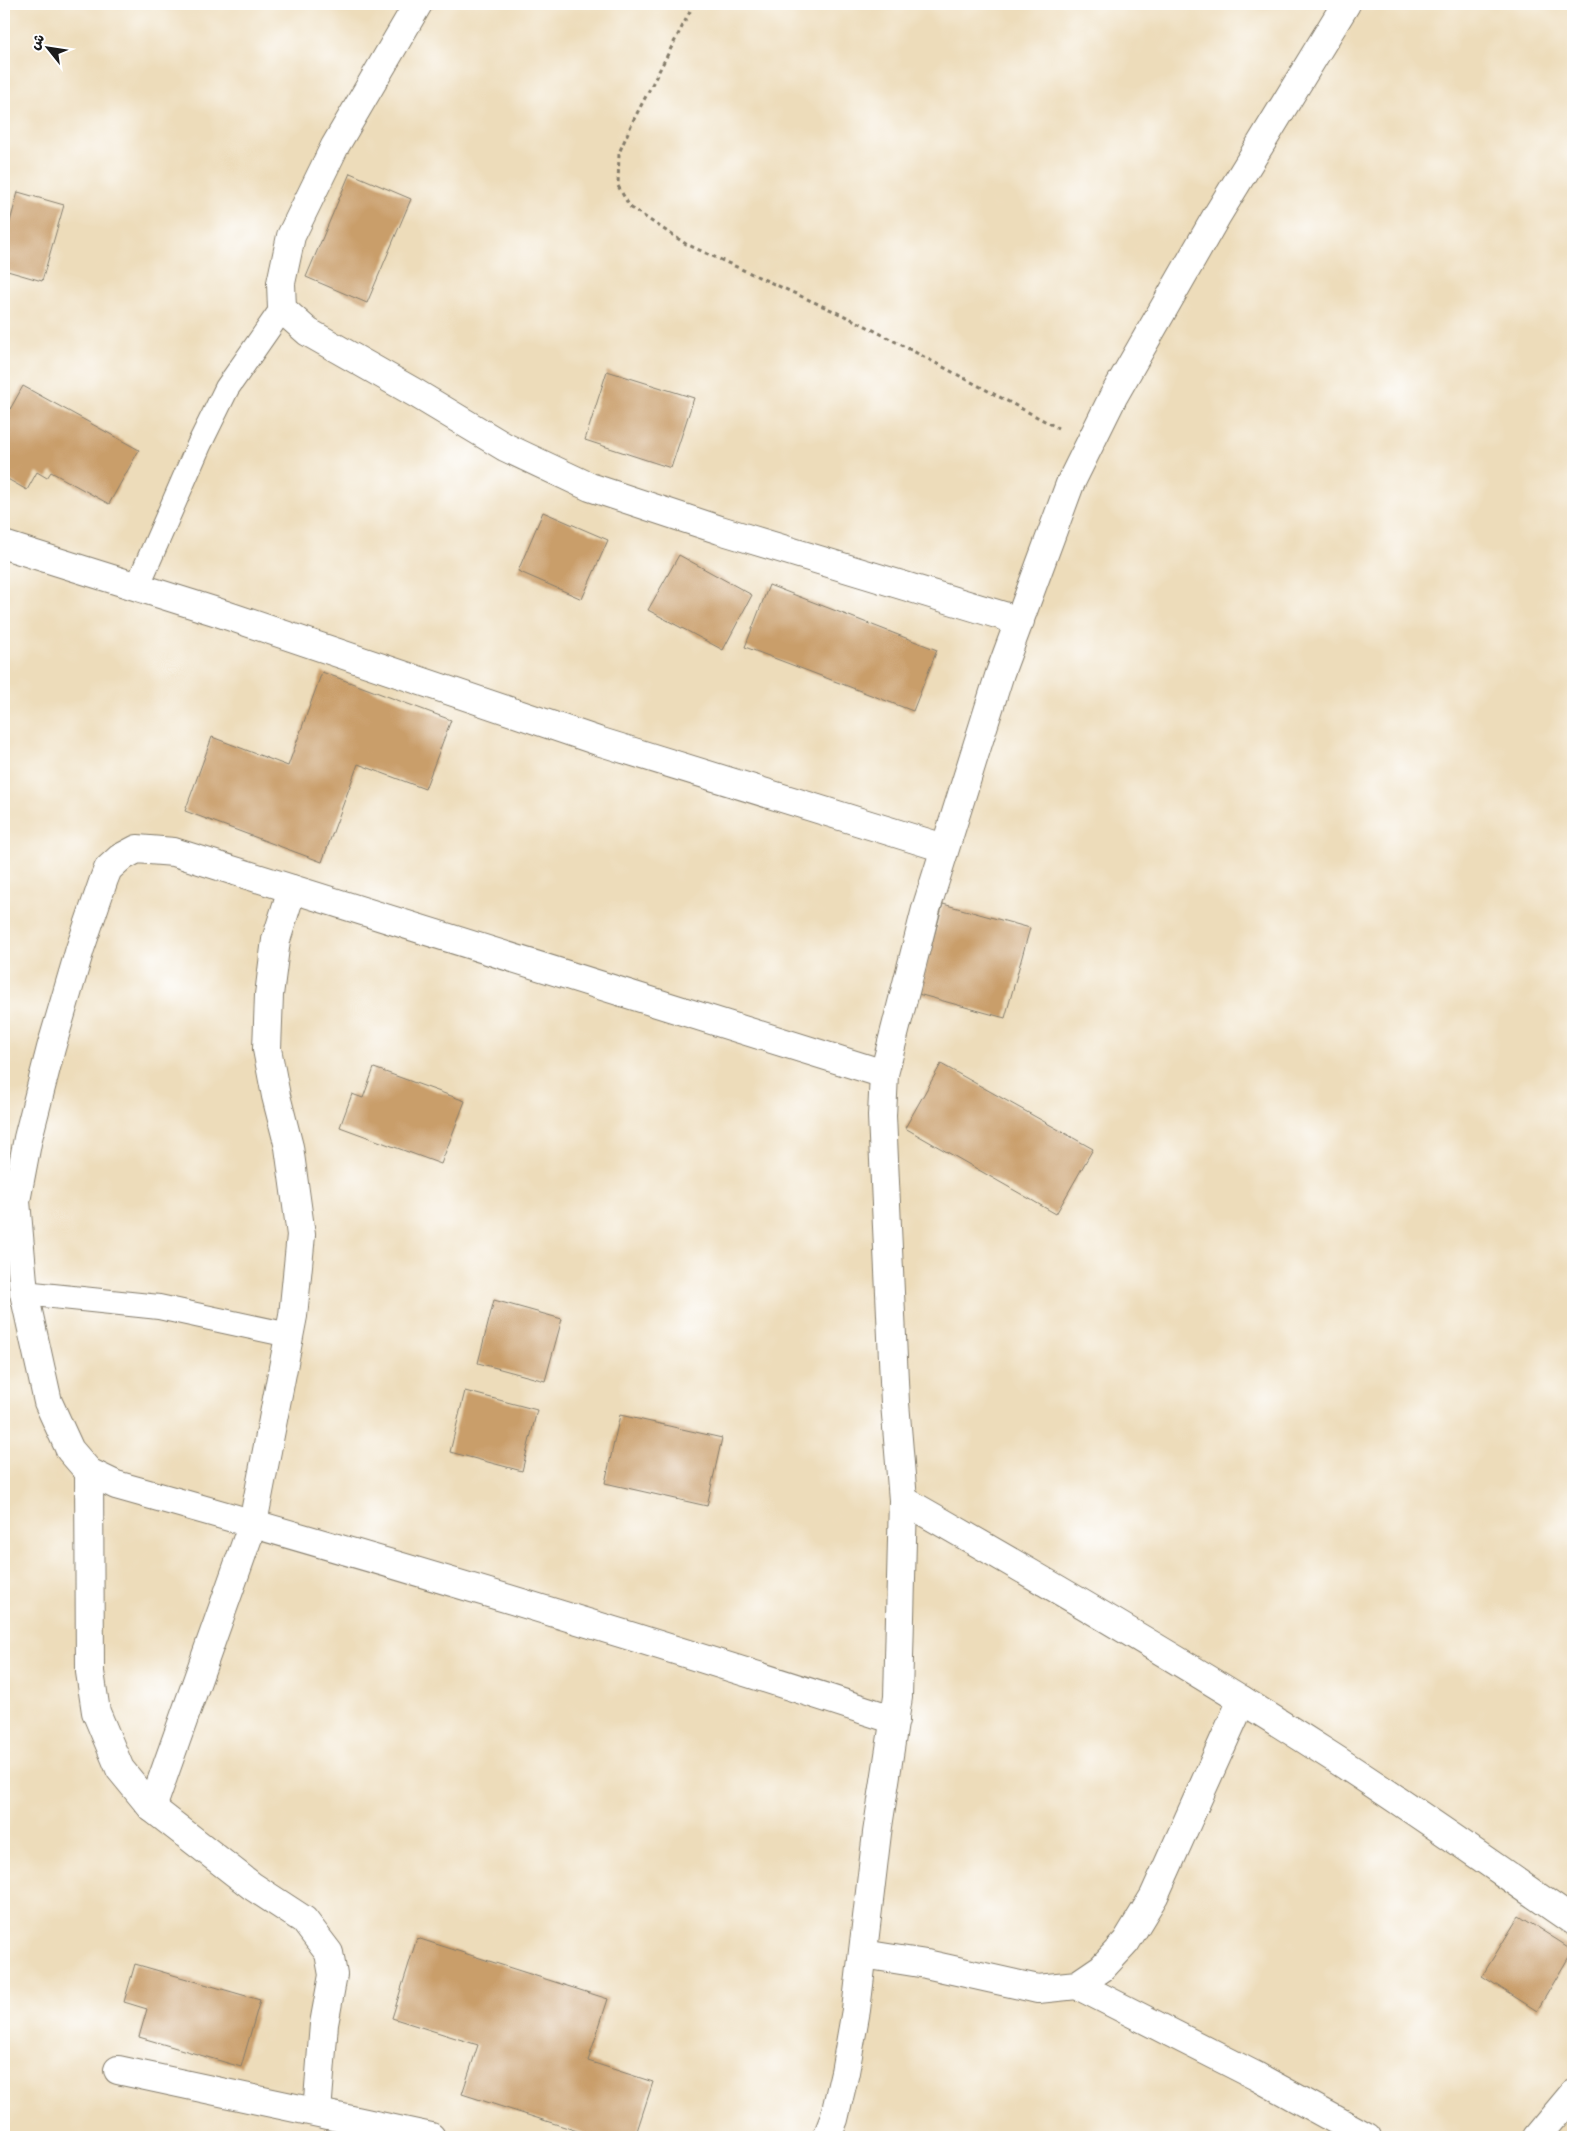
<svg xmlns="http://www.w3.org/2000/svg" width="1577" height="2141" viewBox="0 0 1577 2141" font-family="Kalam,'Playpen Sans Arabic',sans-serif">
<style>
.building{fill:#c99e6a}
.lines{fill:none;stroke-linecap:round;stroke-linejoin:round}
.service-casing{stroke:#847c6b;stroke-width:26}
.minor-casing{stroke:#847c6b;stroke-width:30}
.path{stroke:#847c6b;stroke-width:3;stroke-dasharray:4 4;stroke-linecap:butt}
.service{stroke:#fff;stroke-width:24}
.minor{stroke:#fff;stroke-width:28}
</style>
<rect width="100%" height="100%" fill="#fff"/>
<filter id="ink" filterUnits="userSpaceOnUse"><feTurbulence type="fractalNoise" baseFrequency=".02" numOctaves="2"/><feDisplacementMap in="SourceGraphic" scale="10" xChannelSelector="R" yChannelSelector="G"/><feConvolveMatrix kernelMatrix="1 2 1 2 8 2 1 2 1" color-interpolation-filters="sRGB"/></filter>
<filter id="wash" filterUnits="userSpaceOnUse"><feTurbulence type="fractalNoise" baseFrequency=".0096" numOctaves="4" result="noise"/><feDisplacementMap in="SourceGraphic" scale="20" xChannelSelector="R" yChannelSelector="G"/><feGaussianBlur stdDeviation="1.12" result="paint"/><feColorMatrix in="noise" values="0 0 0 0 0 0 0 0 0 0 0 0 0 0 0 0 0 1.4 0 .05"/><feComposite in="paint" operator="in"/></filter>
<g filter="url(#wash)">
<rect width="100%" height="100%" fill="#eddcba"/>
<g id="blocks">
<g class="building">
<path d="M350,173L411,199L367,303L306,277Z"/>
<path d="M18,192L64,205L42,281L4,270V244Z"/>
<path d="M607,371L694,398L671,468L585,440Z"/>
<path d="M23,386L139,450L109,504L51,472L47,478L37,472L27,490L4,477V420Z"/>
<path d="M543,512L608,540L582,599L518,571Z"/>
<path d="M679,555L752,595L723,650L648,610Z"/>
<path d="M769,585L937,650L913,711L745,647Z"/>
<path d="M322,672L451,720L425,789L358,764L322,862L185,811L212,737L288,766Z"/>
<path d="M943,904L1030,928L1005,1018L918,994Z"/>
<path d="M941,1064L1093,1149L1056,1214L905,1128Z"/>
<path d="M374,1068L465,1101L441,1164L340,1127L352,1094L363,1098Z"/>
<path d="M494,1300L562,1319L545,1381L478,1363Z"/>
<path d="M465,1391L537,1410L522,1471L450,1452Z"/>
<path d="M620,1415L722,1438L707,1506L605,1483Z"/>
<path d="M1519,1916L1573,1950L1537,2011L1482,1976Z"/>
<path d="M417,1938L608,1999L588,2061L653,2082L635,2137H596L462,2094L478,2045L392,2018Z"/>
<path d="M135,1964L260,2000L241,2067L139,2037L147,2009L124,2002Z"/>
</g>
</g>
</g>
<g filter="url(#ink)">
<use href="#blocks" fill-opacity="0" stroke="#847c6b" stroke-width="1"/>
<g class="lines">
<g class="service-casing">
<g id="service">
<path d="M137,587L199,445L227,388L282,309"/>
<path d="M24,1293L159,1307L289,1335"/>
</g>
</g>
<g class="minor-casing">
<g id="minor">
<path d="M418,4L335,146L291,236L281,283L282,309L308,332L417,394L505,447L590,487L720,530L1020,621"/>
<path d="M4,545L214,611L598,741L944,848"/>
<path d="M884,1074L174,852L137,849L120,858L108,869L104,879L80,949L51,1048L28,1138L16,1201L24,1293L48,1402L70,1450L89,1472L116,1485C378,1558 637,1636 895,1720"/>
<path d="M89,1472L90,1672L96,1712L120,1769L152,1808L252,1886L304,1920L329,1953L333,1975L324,2024L317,2112"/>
<path d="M903,1500C1045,1581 1186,1663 1323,1751C1408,1805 1490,1864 1573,1921"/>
<path d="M152,1808L253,1523L293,1316L301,1235L289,1147L276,1096L267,1049L269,995L276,940L292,889"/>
<path d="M863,1954L926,1964L1038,1989L1077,1985L1102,1968L1126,1942L1154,1896L1242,1700"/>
<path d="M1077,1985L1256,2076L1367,2137"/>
<path d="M118,2070L431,2137"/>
<path d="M827,2137L834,2119L845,2072L856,2010L877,1833L898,1697L903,1500L895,1403L882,1116L884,1074L926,909L1000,673L1070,484L1113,397L1216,217L1346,4"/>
<path d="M1537,2137L1573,2094"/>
</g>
</g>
<path class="path" d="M694,4L633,121L619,153L618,186L630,207L686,244L860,323L1058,428"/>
<use href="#service" class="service"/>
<use href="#minor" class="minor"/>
</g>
</g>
<rect width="1577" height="2141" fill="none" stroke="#fff" stroke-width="20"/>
<g transform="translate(48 48) rotate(300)" stroke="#ffffff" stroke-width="4" paint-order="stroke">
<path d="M0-4L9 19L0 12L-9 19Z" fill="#1c1c1c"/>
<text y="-8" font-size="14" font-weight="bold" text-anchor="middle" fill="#1c1c1c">ش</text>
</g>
</svg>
